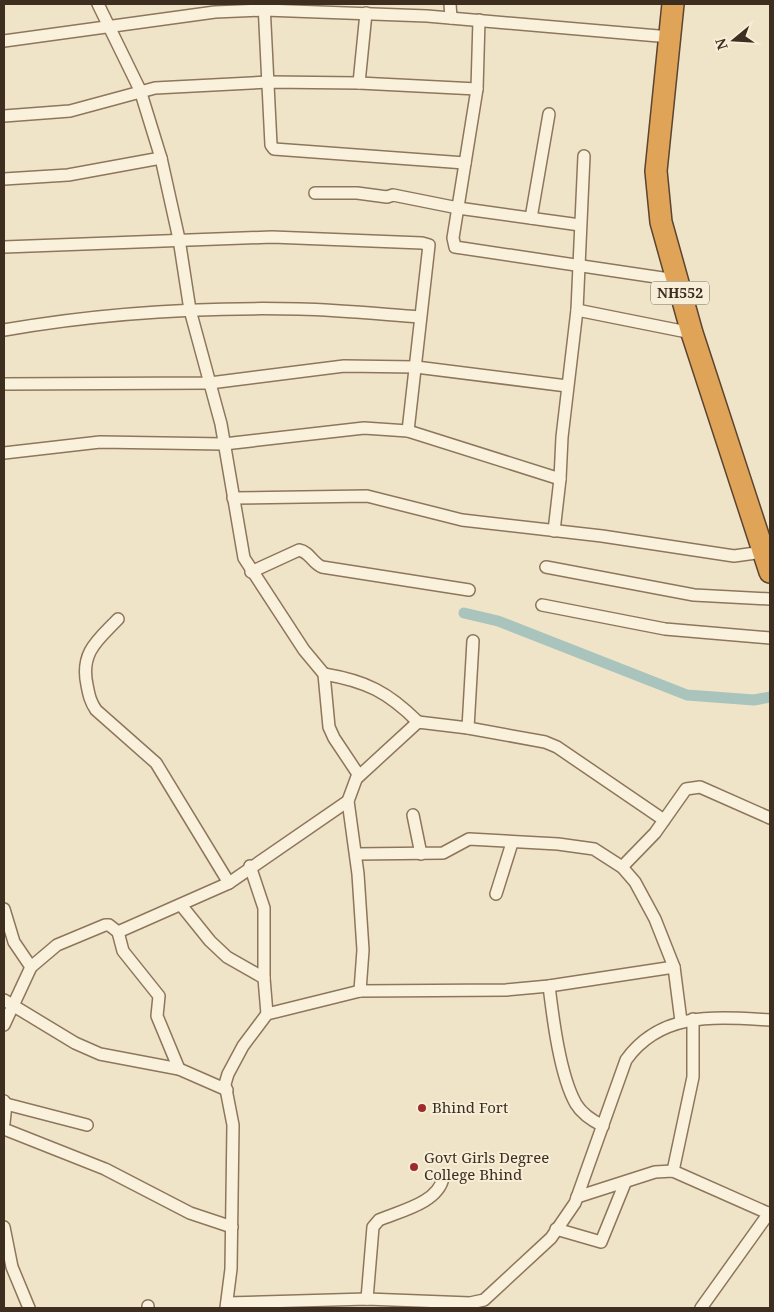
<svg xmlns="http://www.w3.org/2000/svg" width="774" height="1312" viewBox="0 0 774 1312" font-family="'Noto Serif',serif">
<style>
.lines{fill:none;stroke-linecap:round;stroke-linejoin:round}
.canal{stroke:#a9c4bc;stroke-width:11}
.street-casing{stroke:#8d765c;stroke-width:14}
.highway-casing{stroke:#5b4430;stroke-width:24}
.street{stroke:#faf1dc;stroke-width:11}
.highway{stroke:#e0a458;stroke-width:21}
.poi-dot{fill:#9e2a2b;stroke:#f7eed8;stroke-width:2}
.labels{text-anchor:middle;stroke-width:4;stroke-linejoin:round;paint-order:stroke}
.shield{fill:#f7eed8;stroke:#756857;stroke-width:1}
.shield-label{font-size:14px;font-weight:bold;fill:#3d2e20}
.poi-label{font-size:15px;fill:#3d2e20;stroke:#f7eed8;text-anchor:start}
</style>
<rect width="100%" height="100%" fill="#f0e4c8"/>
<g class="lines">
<path class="canal" d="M464,613L498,621L687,695L754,700L770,697"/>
<g class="street-casing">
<g id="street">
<path d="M98,4L140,90L161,158L179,239L190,310L221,424L244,558L304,650L324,674L329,727L334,738L358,774L348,801L358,874L363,950L360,991"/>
<path d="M264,4L271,145L274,149L465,163"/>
<path d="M450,4L451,18"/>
<path d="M479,20L477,89L453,238L455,247L676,280"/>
<path d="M4,41L215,12L265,10L427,16L670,37"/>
<path d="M359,83L366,13"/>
<path d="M4,116L70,111L155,88L269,82L359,83L477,89"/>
<path d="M4,179L68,175L161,158"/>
<path d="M315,193H357L387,197L393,195L458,208L580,225"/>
<path d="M531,218L549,114"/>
<path d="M4,247L272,237L422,243L429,245L408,431"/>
<path d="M577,310L692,333"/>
<path d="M4,330C100,313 201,307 299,309C339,310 379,314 420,317"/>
<path d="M4,384L210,383L344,366L416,367L567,386"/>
<path d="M4,453L100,442L224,444L364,428L408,431L560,479"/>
<path d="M233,498L367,496L462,520L602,536L734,556L763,552"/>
<path d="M554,531L560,479L562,437L577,310L584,156"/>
<path d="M546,567L694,595L770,599"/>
<path d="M251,572L299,550C310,552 312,563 322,567L469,590"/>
<path d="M542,605L665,629L770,638"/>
<path d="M118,619C98,640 80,652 87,685C89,695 90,701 96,710L156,763L229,883"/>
<path d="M324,674C366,681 388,692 418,722"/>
<path d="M468,728L473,641"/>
<path d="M357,778L418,722L468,728L545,742L557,747L664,820"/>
<path d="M413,815L421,854"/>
<path d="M356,854L443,853L469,839L558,844L594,849L622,867L635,882L655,919L674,967L681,1021"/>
<path d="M250,866L264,908V978L267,1014"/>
<path d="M622,867L655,833L686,789L700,787L770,818"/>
<path d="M496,894L512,843"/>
<path d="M181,905L210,941L227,957L264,978"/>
<path d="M4,909L14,942L31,967"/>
<path d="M118,932L123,951L159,996L157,1016L179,1069"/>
<path d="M549,986C553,1019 560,1076 576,1104C582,1114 593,1121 603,1126"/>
<path d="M4,1000L75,1043L100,1054L179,1069L227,1090"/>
<path d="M4,1025L31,967L57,945L105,925H109L118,932L229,883L348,801"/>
<path d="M4,1101L6,1104L4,1123"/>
<path d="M6,1104L87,1125"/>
<path d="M4,1129L105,1169L190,1213L232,1227"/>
<path d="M673,1171L693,1077V1019"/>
<path d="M577,1197L655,1172L673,1171L770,1214"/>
<path d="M4,1227L12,1267L29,1308"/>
<path d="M556,1229L601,1242L625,1183"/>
<path d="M367,1299L373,1227L379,1220C400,1211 438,1203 443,1178"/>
<path d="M227,1303L367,1299L470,1303L484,1300L551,1238L575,1203L626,1060C661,1011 716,1017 770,1020"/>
<path d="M148,1308V1306"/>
<path d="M226,1308L231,1269L233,1125L225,1084L228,1074L243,1046L267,1014L360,991L506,990L549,986L674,967"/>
<path d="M701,1308L769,1213"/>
</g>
</g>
<g class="highway-casing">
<path id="highway" d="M673,4L656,171L661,222L692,333L770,572"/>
</g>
<use href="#street" class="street"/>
<use href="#highway" class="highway"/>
</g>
<g class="poi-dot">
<circle cx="422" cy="1108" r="5"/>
<circle cx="414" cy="1167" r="5"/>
</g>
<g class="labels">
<rect class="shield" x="651" y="281.5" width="58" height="23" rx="4"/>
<g class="shield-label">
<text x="680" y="298">NH552</text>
</g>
<g class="poi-label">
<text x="432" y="1113">Bhind Fort</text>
<text x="424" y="1163">Govt Girls Degree<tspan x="424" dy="17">College Bhind</tspan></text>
</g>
</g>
<rect width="774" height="1312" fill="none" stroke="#3d2e20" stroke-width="10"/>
<g transform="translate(734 40) rotate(252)" stroke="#f7eed8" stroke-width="4" paint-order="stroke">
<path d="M0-4L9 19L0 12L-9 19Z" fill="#3d2e20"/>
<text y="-8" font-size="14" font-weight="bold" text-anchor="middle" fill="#3d2e20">N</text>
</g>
</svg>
